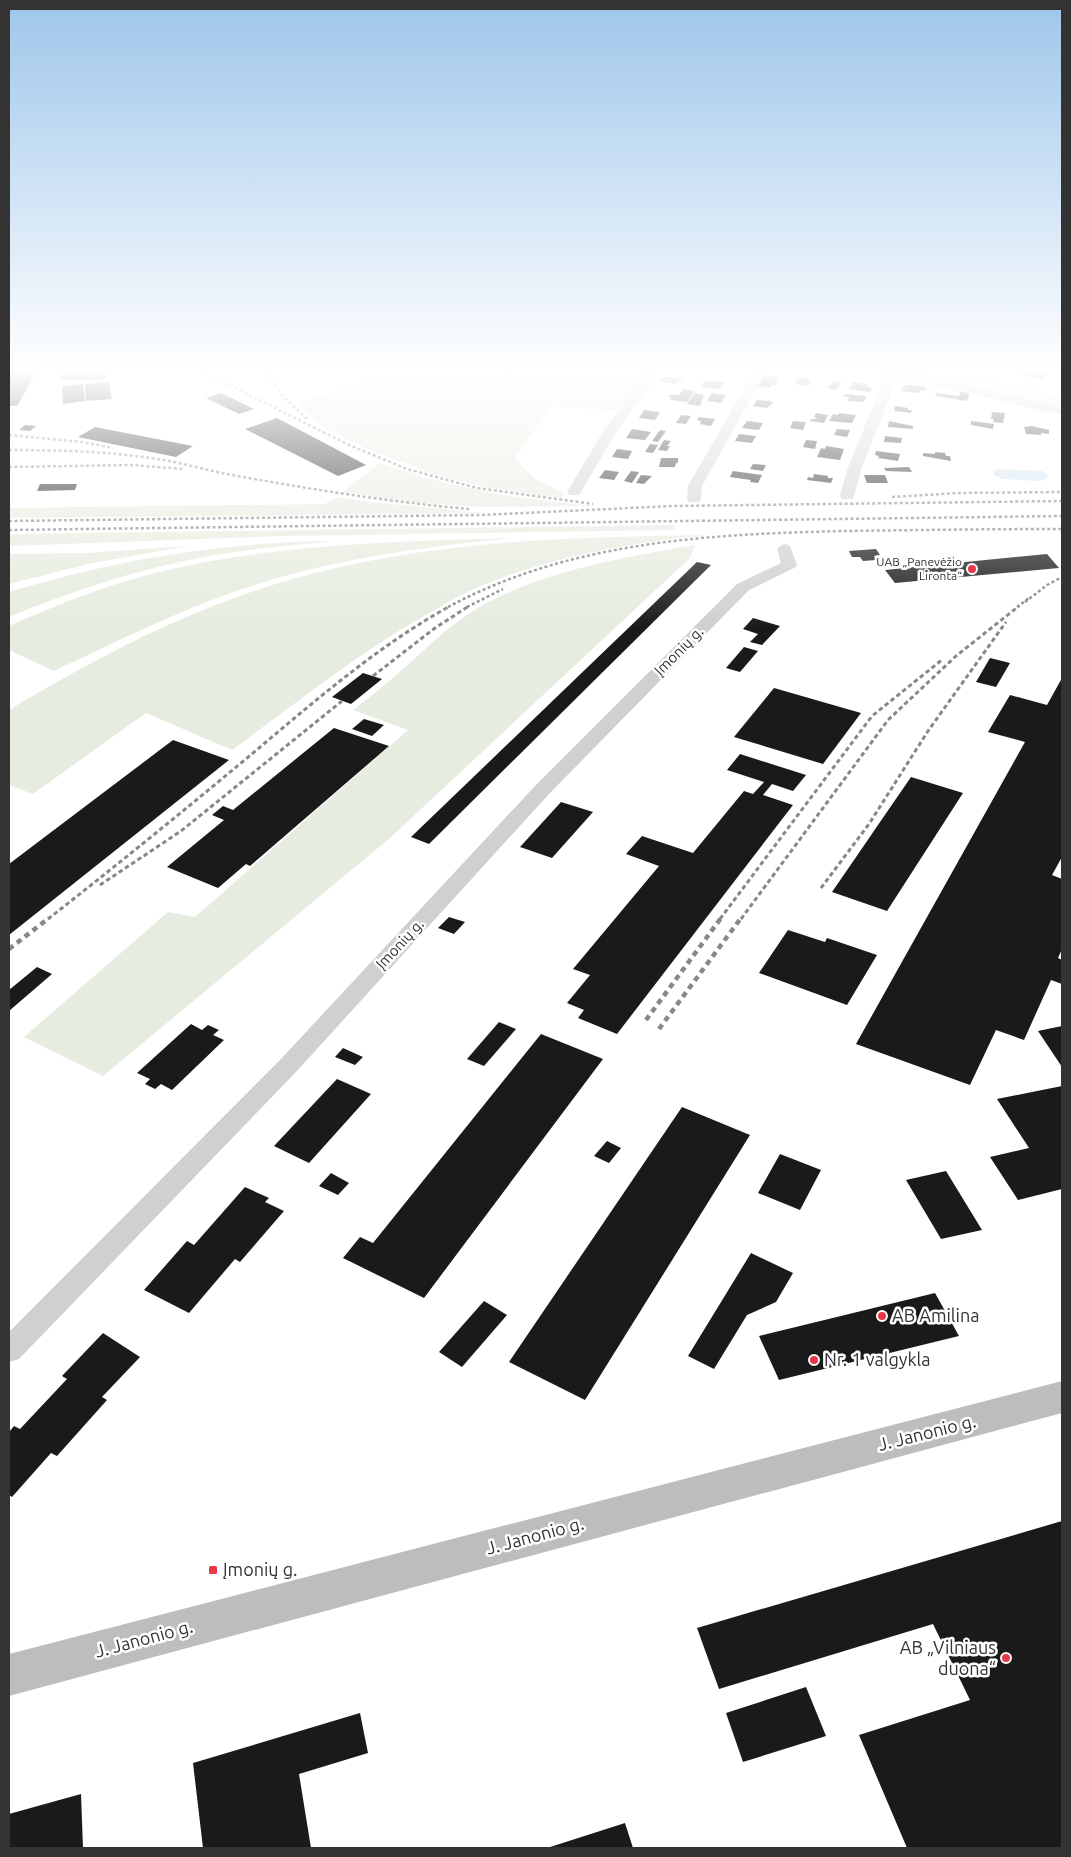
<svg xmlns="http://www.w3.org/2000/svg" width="1071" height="1857" viewBox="0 0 1071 1857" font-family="Ubuntu,sans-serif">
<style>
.green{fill:#e6ecdf}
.water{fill:#cfe2ee}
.building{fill:#1a1a1a}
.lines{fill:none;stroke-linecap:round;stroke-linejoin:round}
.minor{fill:#d0d0d0;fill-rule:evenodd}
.secondary{fill:#bdbdbd;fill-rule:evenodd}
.rail-far2{stroke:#888;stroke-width:2.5;stroke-dasharray:3 2.5;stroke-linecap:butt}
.rail-far1{stroke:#888;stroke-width:3;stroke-dasharray:4.5 3;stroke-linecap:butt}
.rail{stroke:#888;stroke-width:4.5;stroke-dasharray:5.5 4.5;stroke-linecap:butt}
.poi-dot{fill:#e63946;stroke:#fff;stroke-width:2}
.labels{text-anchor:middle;stroke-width:5;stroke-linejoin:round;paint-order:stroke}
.far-poi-label{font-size:12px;fill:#333;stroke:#fff;text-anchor:end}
.street-label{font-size:15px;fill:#333;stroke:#fff}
.near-poi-label{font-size:18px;fill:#333;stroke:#fff;text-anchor:start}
.near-street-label{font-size:18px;fill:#333;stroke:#fff}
</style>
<rect width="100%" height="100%" fill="#fff"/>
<g class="green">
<path d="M413,368H654L625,411L551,406L515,458L534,478L564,493L562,498L479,486L434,474L369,450L320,425L298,404C320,396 342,388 364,381C381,377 398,375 413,368Z"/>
<path d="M896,368H930L1062,396V407L898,371Z"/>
<path d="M380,463C454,489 520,500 598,506L481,507L409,502L343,492Z"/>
<path d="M336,497L362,501L483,513L9,518V508L325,504Z"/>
<path d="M674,525L675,530L283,536L9,546V534Z"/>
<path d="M710,535C631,542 551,557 478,587C459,595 442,606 424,616C357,654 295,704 232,750L146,713L33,794L9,785V710C104,653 206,600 315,573C443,540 578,537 710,535Z"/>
<path d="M512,538C425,547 341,558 258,584C187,606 121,640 54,671L9,650V626C56,605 104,586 155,573C270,544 393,542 512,538Z"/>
<path d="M332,541C289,546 245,549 203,557C136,570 71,591 9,617V592C114,560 222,542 332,541Z"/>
<path d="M695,545L690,558L390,838L103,1076L24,1037L168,912L195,917L408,730L353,710C367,699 381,688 394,677C420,655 442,631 470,613C531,573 624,557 695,545Z"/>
<path d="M187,546L88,564L9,584V554L87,553Z"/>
</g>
<path class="water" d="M998,469L1043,471L1048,476L1045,480L1040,481L1003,479L993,475L995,470Z"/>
<g class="building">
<path d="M9,368H39L17,406H9Z"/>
<path d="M66,368H109L104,380H59Z"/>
<path d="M1024,368L1032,369L1031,371L1045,373L1044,380L1019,374V370H1024Z"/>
<path d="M764,375L779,377L775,386L771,385L770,388L758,386Z"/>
<path d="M666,376L684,378L676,384L659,382Z"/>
<path d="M799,377L812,379L808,386L795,384Z"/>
<path d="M705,380L725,382L720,389L700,387Z"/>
<path d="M834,381L842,383L835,390L827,388Z"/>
<path d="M109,382L112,399L86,401L85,384Z"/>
<path d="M853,382L869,385L867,387L872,388L870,392L849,389Z"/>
<path d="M83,384L85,401L63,404L62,386Z"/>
<path d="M907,385L926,387L925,391L920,390L919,393L901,391L903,387Z"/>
<path d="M683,389L694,391L687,402L670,400L671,397H668L670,394L679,395Z"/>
<path d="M961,389L970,392L967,401L935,396L936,393L959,396Z"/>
<path d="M221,393L254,409L239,414L206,398Z"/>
<path d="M694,393L704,395L700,406L687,404Z"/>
<path d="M712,393L726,395L721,403L707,401Z"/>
<path d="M845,394L866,396V398L863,402L848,401L849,397H844Z"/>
<path d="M757,400L770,401L773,403L767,408L753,406Z"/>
<path d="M895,406L908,408V410H912L911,413L894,411Z"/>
<path d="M644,410L660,412L655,420L639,418Z"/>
<path d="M992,412L1005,413L1003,423L993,422L994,419H991Z"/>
<path d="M816,413L828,415L824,423L810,421L811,419H816L817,418L814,417Z"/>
<path d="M839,413L856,415L852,423L829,421L833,414L838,415Z"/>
<path d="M681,415L691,416L686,424L676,423Z"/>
<path d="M699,417L715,419L711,426L700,424L701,421L697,420Z"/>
<path d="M277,418L366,465L338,476L245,429Z"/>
<path d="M747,421L763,423L759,430L742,428Z"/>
<path d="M793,421L806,422L803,430L790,428Z"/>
<path d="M889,421L913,426V429L888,427Z"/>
<path d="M971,421L994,424L993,429L971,425Z"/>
<path d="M25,425L36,426L30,431L19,430Z"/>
<path d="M1032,426L1049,430V434L1041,433V435L1026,434L1024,427Z"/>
<path d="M95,427L193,446L176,457L78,437Z"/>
<path d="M632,429L651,432L645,440L626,438Z"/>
<path d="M837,429L850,430L847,437L834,435Z"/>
<path d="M660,430L666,431L658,442L652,441Z"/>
<path d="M739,434L756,436L752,443L735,441Z"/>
<path d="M885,436L902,438L901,443L884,442Z"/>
<path d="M664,440L671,441L667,446H670L667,451L658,450Z"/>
<path d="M806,440L817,441L815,449L803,447Z"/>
<path d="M650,444L658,445L653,453L645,452Z"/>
<path d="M826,446L844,449L840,460L817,457L821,448L825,449Z"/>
<path d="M617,449L632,451L628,459L612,457Z"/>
<path d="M876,451L900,454L898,461L878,458L879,456L875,455Z"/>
<path d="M935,452L945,453L946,456H950L951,461L923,456V453L935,454Z"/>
<path d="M661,458H678V463H676L675,467H659Z"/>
<path d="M753,464L766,465L763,471L750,469Z"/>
<path d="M909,467L912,472L886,471L884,468Z"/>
<path d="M605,470L619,472L614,480L599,478Z"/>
<path d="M631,471L639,472L632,483L624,481Z"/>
<path d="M733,471L762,475L758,483L750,482L751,480L730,477Z"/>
<path d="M814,474L828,476V478H833L831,483L807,480L808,477L813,478Z"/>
<path d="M641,475L652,476L644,484L636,483Z"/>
<path d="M864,475H885L888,483H867Z"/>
<path d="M40,484H77L75,490L37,491Z"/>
<path d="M876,549L880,555L874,556L876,560L863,561L860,557H852L849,551Z"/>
<path d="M1047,554L1059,568L895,583L885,570Z"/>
<path d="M697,562L711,565L429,844L411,837Z"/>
<path d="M753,618L780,626L762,645L750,642L758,634L743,629Z"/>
<path d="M744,647L758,651L740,672L726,668Z"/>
<path d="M990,658L1010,663L996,687L976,682Z"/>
<path d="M363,673L382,679L351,704L332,697Z"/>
<path d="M1062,678V857L1052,875L1062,879V949L1058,958L1062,960V984L1051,980L1024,1040L996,1030L970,1085L856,1044L1025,742L988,732L1010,695L1047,705Z"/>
<path d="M774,688L861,713L823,764L734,737Z"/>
<path d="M364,719L384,725L372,736L352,729Z"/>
<path d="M334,728L389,746L250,866L246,864L218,888L167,867L224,820L212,815L223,806L233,810Z"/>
<path d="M173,740L229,760L9,935V864Z"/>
<path d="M740,754L806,775L793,791L772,784L763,795L793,805L617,1034L578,1018L584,1010L567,1003L590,975L573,969L659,866L626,854L642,836L693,853L744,791L753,794L764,782L727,770Z"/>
<path d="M911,777L963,793L887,911L832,892Z"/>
<path d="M561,802L593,812L552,858L520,847Z"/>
<path d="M449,917L465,922L454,934L438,928Z"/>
<path d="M788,930L825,942L827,938L877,955L847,1005L759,973Z"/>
<path d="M37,967L52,974L9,1011V990Z"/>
<path d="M499,1022L516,1029L484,1066L467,1059Z"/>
<path d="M191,1024L202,1030L208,1025L219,1030L213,1035L224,1040L172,1090L161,1084L155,1089L145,1084L150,1079L137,1073Z"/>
<path d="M1062,1026V1067L1038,1031Z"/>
<path d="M541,1034L603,1059L424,1298L343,1258L360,1237L373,1243Z"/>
<path d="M343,1048L363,1057L355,1065L335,1057Z"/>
<path d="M337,1079L371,1094L309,1163L274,1146Z"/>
<path d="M1062,1086V1189L1018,1200L990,1157L1029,1148L997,1099Z"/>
<path d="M682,1107L750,1135L585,1400L509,1362Z"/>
<path d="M607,1141L621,1148L609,1163L594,1156Z"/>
<path d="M780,1154L821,1170L800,1210L758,1193Z"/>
<path d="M946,1171L982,1230L941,1239L906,1180Z"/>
<path d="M331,1173L349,1183L338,1195L319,1186Z"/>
<path d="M245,1187L269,1198L265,1202L284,1211L240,1262L235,1259L189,1313L144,1290L187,1241L194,1245Z"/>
<path d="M751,1253L793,1273L776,1302L747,1315L714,1369L688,1356Z"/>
<path d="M935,1293L959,1336L779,1380L759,1336Z"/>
<path d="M484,1301L507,1315L462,1367L439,1352Z"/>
<path d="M103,1333L140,1357L102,1397L107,1400L57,1456L51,1453L12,1497L9,1495V1432L14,1426L20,1429L67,1379L62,1376Z"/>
<path d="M1062,1521V1848H907L859,1735L970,1700L933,1624L719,1689L697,1628Z"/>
<path d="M806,1687L826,1736L743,1762L726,1713Z"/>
<path d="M360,1713L368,1753L299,1774L311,1848H203L193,1763Z"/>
<path d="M81,1794L83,1848H9V1814Z"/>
<path d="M625,1823L633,1848H547Z"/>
</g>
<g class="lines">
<g class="minor">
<path d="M650,368H662L617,431L579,495H569L567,492L604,430Z"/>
<path d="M756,368H768L702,486L701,499L699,502H689L687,499L688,486Z"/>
<path d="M868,368H893L1062,407V415L897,377L861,470L854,496L852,499H842L840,496L847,470L886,374L870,371Z"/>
<path d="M785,544L790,546L797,565L794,568L749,590L549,794L296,1072L19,1359L9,1362V1332L280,1060L535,786L737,584L781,563L777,549L780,546Z"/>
</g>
<path class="secondary" d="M1062,1381V1413L9,1696V1654Z"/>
<g class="rail-far2">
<path d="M195,368L349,445L407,469L477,488L593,504"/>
<path d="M261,368L282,395L307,419"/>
<path d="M9,435L83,442L113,448"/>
<path d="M9,450C56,450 103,451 150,458C177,461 204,470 232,475C310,489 389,502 469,509"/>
<path d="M9,467L131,465L184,469"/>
<path d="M892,497L958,493L1062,492"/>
<path d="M9,521L481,515L673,506L1062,501"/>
<path d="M9,530L1062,516"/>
<path d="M1025,602L1047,585L1062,577"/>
<path d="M448,607C571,541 709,534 846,531C918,530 990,529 1062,529"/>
<path d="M467,607L503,589"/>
<path d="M1017,607L1029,598"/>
</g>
<g class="rail-far1">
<path d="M373,676L435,628L469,606"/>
<path d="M100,885L181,831L342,701"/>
<path d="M821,888L869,824L928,731L1006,622"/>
<path d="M48,919C117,865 186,809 253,753C316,700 378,646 450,606"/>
<path d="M720,919L872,716L943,659"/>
<path d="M741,919L888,720L956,656L1019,606"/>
</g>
<g class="rail">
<path d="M9,949L49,918"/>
<path d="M646,1020L721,918"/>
<path d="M659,1029L741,918"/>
</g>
</g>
<linearGradient id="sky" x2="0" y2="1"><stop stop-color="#9ec6ea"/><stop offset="0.59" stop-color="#fff"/><stop offset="1" stop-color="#fff" stop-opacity="0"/></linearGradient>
<rect width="1071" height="628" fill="url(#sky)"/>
<g class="poi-dot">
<circle cx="972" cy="569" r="5"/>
<circle cx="882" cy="1316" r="5"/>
<circle cx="814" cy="1360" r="5"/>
<rect x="208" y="1565" width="10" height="10" rx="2.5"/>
<circle cx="1006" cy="1658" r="5"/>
</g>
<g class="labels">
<g class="far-poi-label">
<text x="962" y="566">UAB „Panevėžio<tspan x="962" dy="14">Lironta“</tspan></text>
</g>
<g class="street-label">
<text transform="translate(679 651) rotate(-45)" y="5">Įmonių g.</text>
<text transform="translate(400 944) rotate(-47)" y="5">Įmonių g.</text>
</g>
<g class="near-poi-label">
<text x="892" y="1322">AB Amilina</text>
<text x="824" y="1366">Nr. 1 valgykla</text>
<text x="223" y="1576">Įmonių g.</text>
<text x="996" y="1654" text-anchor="end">AB „Vilniaus<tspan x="996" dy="21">duona“</tspan></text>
</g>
<g class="near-street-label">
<text transform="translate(927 1433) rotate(-14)" y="6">J. Janonio g.</text>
<text transform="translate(535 1536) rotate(-15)" y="6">J. Janonio g.</text>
<text transform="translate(144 1639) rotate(-15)" y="6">J. Janonio g.</text>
</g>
</g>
<rect width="1071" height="1857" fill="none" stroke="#333333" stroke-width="20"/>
</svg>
